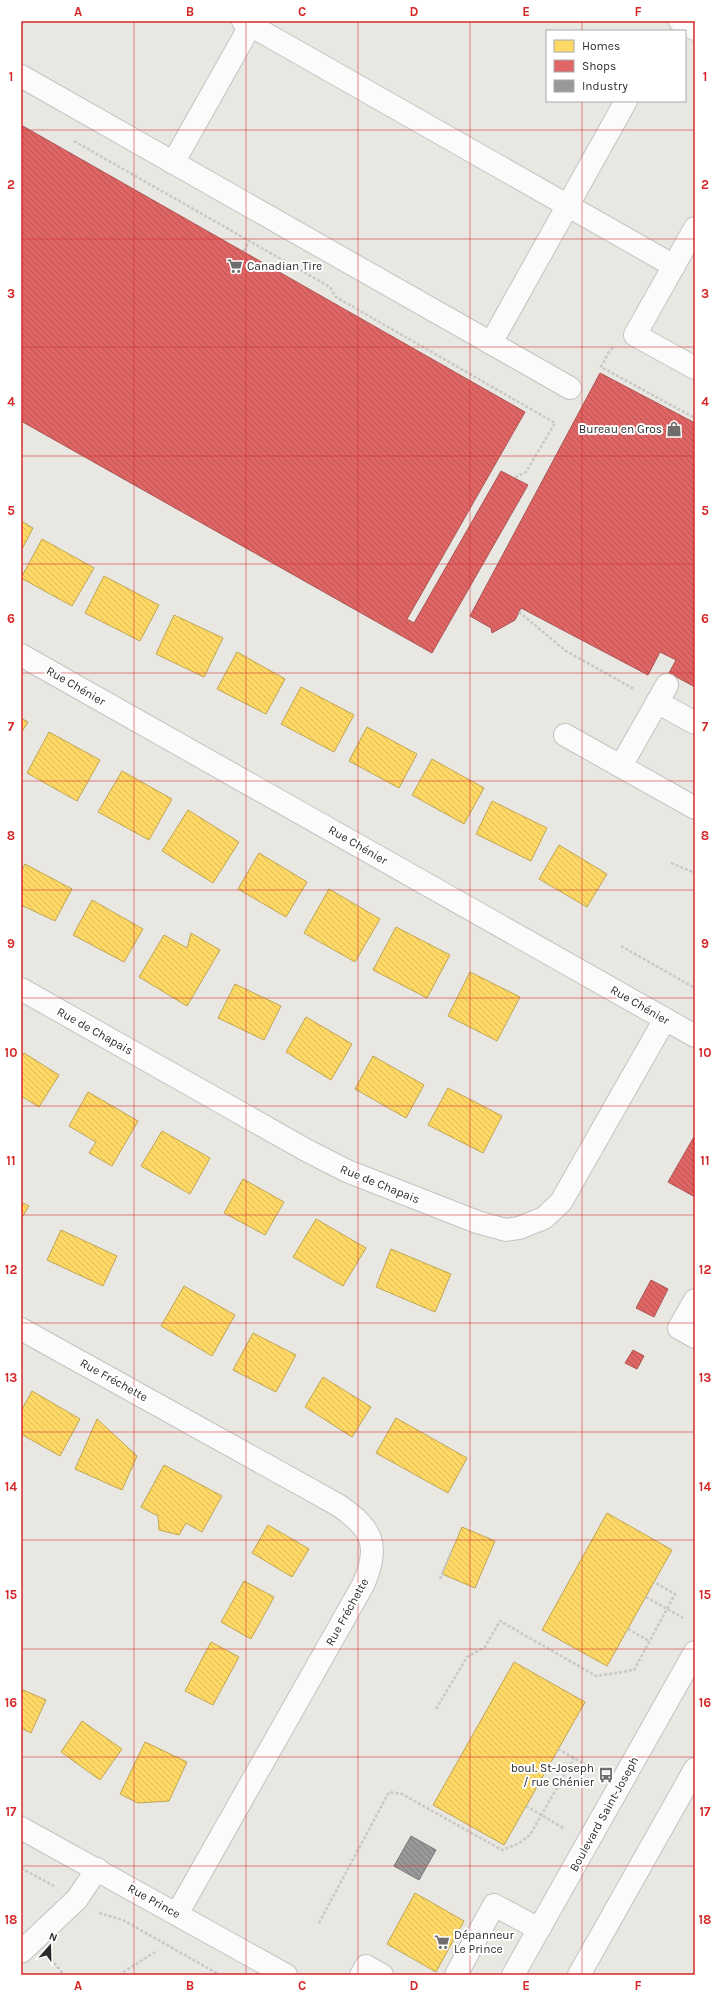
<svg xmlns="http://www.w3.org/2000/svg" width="716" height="1996" viewBox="0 0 716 1996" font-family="Karla,sans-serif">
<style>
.homes{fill:url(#homes-back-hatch);stroke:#bfa554}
.shops{fill:url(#shops-back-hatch);stroke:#aa5454}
.industry{fill:url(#industry-back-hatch);stroke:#787878}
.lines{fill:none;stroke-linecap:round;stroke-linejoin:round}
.minor-casing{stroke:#c3c3c2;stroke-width:24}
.path{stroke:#c8c8c7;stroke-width:2.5;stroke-dasharray:3 2;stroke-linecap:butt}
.minor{stroke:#fcfbfb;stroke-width:22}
.grid{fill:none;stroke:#d62828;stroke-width:1;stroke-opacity:0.55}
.labels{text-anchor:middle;stroke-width:4;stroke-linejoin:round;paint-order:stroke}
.poi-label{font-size:12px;fill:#2b2b2b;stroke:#fff;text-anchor:start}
.street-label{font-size:12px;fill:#2b2b2b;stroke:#fff}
.neatline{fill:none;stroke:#d62828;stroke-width:1.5}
.grid-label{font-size:13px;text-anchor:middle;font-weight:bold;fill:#d62828}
</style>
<defs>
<pattern id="homes-back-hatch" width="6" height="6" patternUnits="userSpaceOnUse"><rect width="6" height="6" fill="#ffd966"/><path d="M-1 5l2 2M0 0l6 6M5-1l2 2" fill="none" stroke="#dbba59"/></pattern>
<pattern id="shops-back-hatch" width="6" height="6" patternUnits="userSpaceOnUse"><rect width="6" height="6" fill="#e06666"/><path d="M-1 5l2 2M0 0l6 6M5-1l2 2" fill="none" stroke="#b65454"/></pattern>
<pattern id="industry-back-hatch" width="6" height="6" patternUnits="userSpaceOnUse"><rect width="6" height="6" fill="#999"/><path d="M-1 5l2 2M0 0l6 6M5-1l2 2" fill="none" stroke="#7d7d7d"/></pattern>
</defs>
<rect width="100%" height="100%" fill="#e9e7e2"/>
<g class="homes">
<path d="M21,521L33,528L21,551Z"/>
<path d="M42,539L94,568L72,606L21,578Z"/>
<path d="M104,576L159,605L140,641L85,613Z"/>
<path d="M174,615L223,638L204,677L156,654Z"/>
<path d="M237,652L285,679L266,714L217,689Z"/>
<path d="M301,687L354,715L334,752L281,724Z"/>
<path d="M21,718L28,722L21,733Z"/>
<path d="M367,727L417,754L399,788L349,761Z"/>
<path d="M49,732L100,760L77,801L27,773Z"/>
<path d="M432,759L484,788L464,824L412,795Z"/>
<path d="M122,771L172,799L149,840L98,812Z"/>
<path d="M492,801L547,828L531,861L476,834Z"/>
<path d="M188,810L239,842L213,883L162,851Z"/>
<path d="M559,845L607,874L587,907L539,879Z"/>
<path d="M259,853L307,882L286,917L238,889Z"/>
<path d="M25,864L72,889L55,921L21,905V871Z"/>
<path d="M329,889L380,919L355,962L304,933Z"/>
<path d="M92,900L143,929L124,962L73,935Z"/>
<path d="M396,927L450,955L427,998L373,970Z"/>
<path d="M191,933L220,950L187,1006L139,977L164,935L187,948Z"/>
<path d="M470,972L520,997L497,1041L448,1016Z"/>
<path d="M235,984L281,1006L264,1040L218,1018Z"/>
<path d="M306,1017L352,1044L331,1080L286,1052Z"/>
<path d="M24,1053L59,1075L39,1107L21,1096V1057Z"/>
<path d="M373,1056L424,1085L406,1118L355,1089Z"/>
<path d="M448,1088L502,1116L483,1153L428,1125Z"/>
<path d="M88,1092L138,1121L112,1166L89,1153L96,1142L69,1126Z"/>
<path d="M162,1131L210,1158L190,1194L141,1166Z"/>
<path d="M243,1179L284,1202L265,1235L224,1213Z"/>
<path d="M21,1202L29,1206L21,1219Z"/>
<path d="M316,1219L366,1248L343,1286L293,1257Z"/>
<path d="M61,1230L117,1256L103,1286L47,1260Z"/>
<path d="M391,1249L451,1274L435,1312L376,1287Z"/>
<path d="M184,1286L235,1315L212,1356L161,1326Z"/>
<path d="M253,1333L296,1355L276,1392L233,1370Z"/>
<path d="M323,1377L371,1407L352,1437L305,1407Z"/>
<path d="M32,1391L80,1419L60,1456L21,1434V1411Z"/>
<path d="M396,1418L467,1458L448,1493L376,1453Z"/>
<path d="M97,1419L137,1456L122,1490L75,1469Z"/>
<path d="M164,1465L222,1496L202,1532L186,1523L179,1535L159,1530L158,1516L141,1507Z"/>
<path d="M607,1513L672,1550L607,1666L542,1630Z"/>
<path d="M268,1525L309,1549L292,1577L252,1553Z"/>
<path d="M462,1527L495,1541L475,1588L442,1574Z"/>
<path d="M244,1581L274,1597L251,1639L221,1622Z"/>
<path d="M211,1642L239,1657L213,1705L185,1691Z"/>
<path d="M514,1662L585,1702L504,1845L433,1805Z"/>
<path d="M21,1689L46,1700L31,1733L21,1728Z"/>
<path d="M82,1721L122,1749L100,1780L61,1752Z"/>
<path d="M145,1742L187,1762L169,1801L138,1803L120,1794Z"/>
<path d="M415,1893L464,1921L436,1972L387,1944Z"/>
</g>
<g class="shops">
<path d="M21,125L525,412L407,619L414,623L501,471L528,485L432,653L21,421Z"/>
<path d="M600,373L695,423V687L669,673L676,660L660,652L648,675L521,608L515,620L492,633L491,628L470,616Z"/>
<path d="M695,1135V1197L668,1182Z"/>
<path d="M651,1280L668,1289L654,1317L636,1308Z"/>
<path d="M633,1350L644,1356L637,1369L625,1363Z"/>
</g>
<path class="industry" d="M411,1836L436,1850L419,1880L394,1866Z"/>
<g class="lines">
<g class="minor-casing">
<g id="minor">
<path d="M243,21L674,266"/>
<path d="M680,21L695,29"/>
<path d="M21,76L491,343L626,101"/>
<path d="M173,163L253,21"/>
<path d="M695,228L635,335L695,368"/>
<path d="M491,343L570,388"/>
<path d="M21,655L695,1036"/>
<path d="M657,702L695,723"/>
<path d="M565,735L695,808"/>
<path d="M621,766L667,685"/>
<path d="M21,989L306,1150L347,1171L477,1222L506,1230L519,1228L544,1218L561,1202L665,1019"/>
<path d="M695,1300L679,1328L695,1337"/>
<path d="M21,1329L338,1505C372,1528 381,1545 363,1585L177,1914"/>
<path d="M21,1828L286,1975"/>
<path d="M21,1952L77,1899L97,1869"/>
<path d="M361,1975L366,1966L382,1975"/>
<path d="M456,1975L494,1905L539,1929"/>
<path d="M513,1975L695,1652"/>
<path d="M579,1975L695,1769"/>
</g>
</g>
<g class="path">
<path d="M74,141L330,287L336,297L555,423L526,472L514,478"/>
<path d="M244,251L249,241"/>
<path d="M613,348L610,350L601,367L695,418"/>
<path d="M519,612L566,651L634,689"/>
<path d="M671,863L695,873"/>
<path d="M621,946L695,988"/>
<path d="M440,1579L451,1552"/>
<path d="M646,1597L683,1618"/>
<path d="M628,1629L649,1641"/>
<path d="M436,1709L467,1657L485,1647L500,1621L596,1676L634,1670L675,1594L654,1582"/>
<path d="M558,1749L597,1771"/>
<path d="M526,1806L565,1829"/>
<path d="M21,1868L54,1886"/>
<path d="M99,1913L123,1920L220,1975"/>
<path d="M319,1923L389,1792L402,1794L502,1850L518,1844L530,1835L574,1758"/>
<path d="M51,1959L64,1975"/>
<path d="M119,1975L155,1952"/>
</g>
<use href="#minor" class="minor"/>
</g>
<path class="grid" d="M134,21V1975M246,21V1975M358,21V1975M470,21V1975M582,21V31M582,101V1975M21,130H695M21,239H695M21,347H695M21,456H695M21,564H695M21,673H695M21,781H695M21,890H695M21,998H695M21,1106H695M21,1215H695M21,1323H695M21,1432H695M21,1540H695M21,1649H695M21,1757H695M21,1866H695"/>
<defs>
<g id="supermarket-bare" transform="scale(1.2)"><path d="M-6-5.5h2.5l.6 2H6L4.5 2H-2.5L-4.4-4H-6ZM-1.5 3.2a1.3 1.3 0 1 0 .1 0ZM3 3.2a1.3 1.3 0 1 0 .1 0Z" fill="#6e6d6b" stroke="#fff" stroke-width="2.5" paint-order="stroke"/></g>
<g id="shop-bare" transform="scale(1.2)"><path d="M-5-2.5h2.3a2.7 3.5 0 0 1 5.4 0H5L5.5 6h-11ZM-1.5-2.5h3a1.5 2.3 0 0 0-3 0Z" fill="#6e6d6b" stroke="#fff" stroke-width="2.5" paint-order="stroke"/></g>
<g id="bus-bare" transform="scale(1.2)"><path d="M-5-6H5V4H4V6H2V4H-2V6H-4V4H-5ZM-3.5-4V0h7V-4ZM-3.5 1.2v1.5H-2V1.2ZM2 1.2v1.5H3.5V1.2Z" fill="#6e6d6b" stroke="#fff" stroke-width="2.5" paint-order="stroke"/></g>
</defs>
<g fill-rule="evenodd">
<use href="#supermarket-bare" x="235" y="266"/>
<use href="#shop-bare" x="674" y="429"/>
<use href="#bus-bare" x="606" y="1775"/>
<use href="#supermarket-bare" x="442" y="1942"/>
</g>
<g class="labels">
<g class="poi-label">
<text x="247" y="270">Canadian Tire</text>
<text x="662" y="433" text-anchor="end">Bureau en Gros</text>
<text x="594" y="1772" text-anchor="end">boul. St-Joseph<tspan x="594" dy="14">/ rue Chénier</tspan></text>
<text x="454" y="1939">Dépanneur<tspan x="454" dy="14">Le Prince</tspan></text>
</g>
<g class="street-label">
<text transform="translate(76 686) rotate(30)" y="4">Rue Chénier</text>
<text transform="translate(358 845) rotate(30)" y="4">Rue Chénier</text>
<text transform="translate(640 1005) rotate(30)" y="4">Rue Chénier</text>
<text transform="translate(95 1031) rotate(29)" y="4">Rue de Chapais</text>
<text transform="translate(380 1184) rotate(22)" y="4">Rue de Chapais</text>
<text transform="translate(114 1380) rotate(29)" y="4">Rue Fréchette</text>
<text transform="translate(347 1612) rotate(-61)" y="4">Rue Fréchette</text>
<text transform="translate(604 1814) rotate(-61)" y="4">Boulevard Saint-Joseph</text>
<text transform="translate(154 1901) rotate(29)" y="4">Rue Prince</text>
</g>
</g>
<rect width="716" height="1996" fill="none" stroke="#ffffff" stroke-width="44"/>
<rect x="546" y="30" width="140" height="72" fill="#ffffff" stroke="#aaaaaa"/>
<rect x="554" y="40" width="20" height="12" fill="#ffd966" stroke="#aaaaaa"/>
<text x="582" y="50" font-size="12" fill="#2b2b2b">Homes</text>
<rect x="554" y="60" width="20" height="12" fill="#e06666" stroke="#aaaaaa"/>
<text x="582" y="70" font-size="12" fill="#2b2b2b">Shops</text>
<rect x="554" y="80" width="20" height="12" fill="#999999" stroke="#aaaaaa"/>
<text x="582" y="90" font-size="12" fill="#2b2b2b">Industry</text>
<g transform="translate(50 1946) rotate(20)" stroke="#ffffff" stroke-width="3" paint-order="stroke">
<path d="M0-3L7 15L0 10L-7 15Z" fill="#2b2b2b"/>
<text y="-6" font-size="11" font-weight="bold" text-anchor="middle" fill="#2b2b2b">N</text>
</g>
<rect x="22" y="22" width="672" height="1952" class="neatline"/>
<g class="grid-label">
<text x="78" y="16">A</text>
<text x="190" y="16">B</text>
<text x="302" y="16">C</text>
<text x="414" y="16">D</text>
<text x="526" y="16">E</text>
<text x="638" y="16">F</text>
<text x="11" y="81">1</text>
<text x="705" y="81">1</text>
<text x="11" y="189">2</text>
<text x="705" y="189">2</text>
<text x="11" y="298">3</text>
<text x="705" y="298">3</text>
<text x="11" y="406">4</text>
<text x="705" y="406">4</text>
<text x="11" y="515">5</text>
<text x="705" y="515">5</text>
<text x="11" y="623">6</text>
<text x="705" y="623">6</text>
<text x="11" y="731">7</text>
<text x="705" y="731">7</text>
<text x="11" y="840">8</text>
<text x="705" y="840">8</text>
<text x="11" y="948">9</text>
<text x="705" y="948">9</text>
<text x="11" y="1057">10</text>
<text x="705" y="1057">10</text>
<text x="11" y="1165">11</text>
<text x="705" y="1165">11</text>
<text x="11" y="1274">12</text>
<text x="705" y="1274">12</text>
<text x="11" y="1382">13</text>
<text x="705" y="1382">13</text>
<text x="11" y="1491">14</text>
<text x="705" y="1491">14</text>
<text x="11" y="1599">15</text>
<text x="705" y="1599">15</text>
<text x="11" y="1707">16</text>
<text x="705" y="1707">16</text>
<text x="11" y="1816">17</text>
<text x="705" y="1816">17</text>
<text x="11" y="1924">18</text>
<text x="705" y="1924">18</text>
<text x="78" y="1990">A</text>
<text x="190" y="1990">B</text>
<text x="302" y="1990">C</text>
<text x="414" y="1990">D</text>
<text x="526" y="1990">E</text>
<text x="638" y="1990">F</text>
</g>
</svg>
